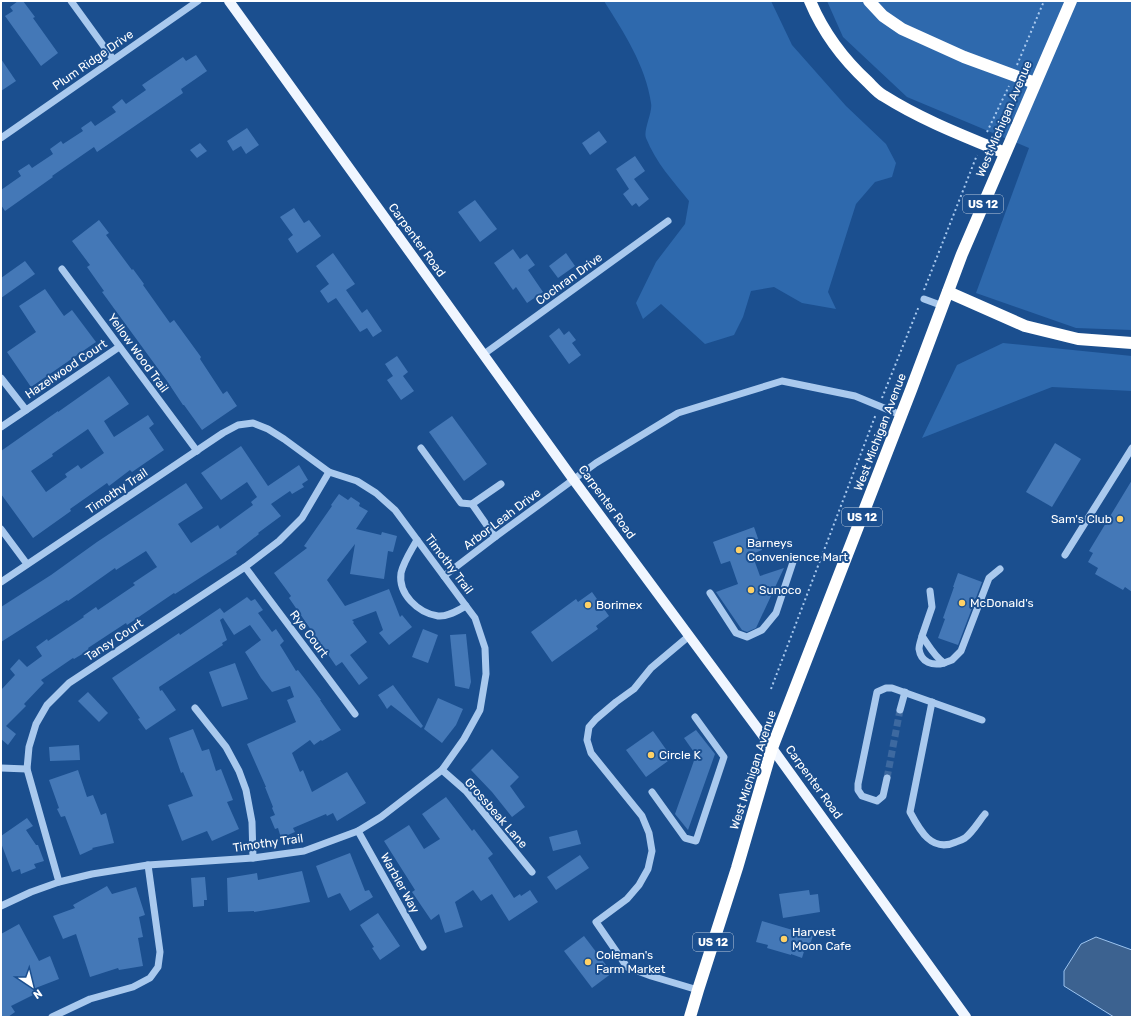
<svg xmlns="http://www.w3.org/2000/svg" width="1133" height="1018" viewBox="0 0 1133 1018" font-family="Rubik,sans-serif">
<style>
.green{fill:#2e69ad}
.water{fill:#3c6290;stroke:#9cc4f0}
.building{fill:#4478b7;fill-rule:evenodd}
.lines{fill:none;stroke-linecap:round;stroke-linejoin:round}
.minor-tunnel{stroke:#3d69a0;stroke-width:7;stroke-dasharray:7 3.5;stroke-linecap:butt}
.path{stroke:#a9c9ee;stroke-width:2;stroke-dasharray:2 3;stroke-linecap:butt}
.minor{stroke:#a9c9ee;stroke-width:7}
.major{stroke:#f0f6ff;stroke-width:10}
.highway{stroke:#fff;stroke-width:12}
.poi-dot{fill:#ffd166;stroke:#1b4f8f;stroke-width:1.5}
.labels{text-anchor:middle;stroke-width:4;stroke-linejoin:round;paint-order:stroke}
.shield{fill:#1b4f8f;stroke:#bbcadd;stroke-width:1}
.shield-label{font-size:11px;font-weight:bold;fill:#fff}
.street-label{font-size:12px;fill:#fff;stroke:#1b4f8f}
.poi-label{font-size:12px;fill:#fff;stroke:#1b4f8f;text-anchor:start}
</style>
<rect width="100%" height="100%" fill="#1b4f8f"/>
<g class="green">
<path d="M604,1H771L792,45L846,106L886,144L896,163L892,177L875,182L856,204L828,292L836,309L802,303L774,287L751,291L743,317L734,335L705,344L661,304L643,319L636,303L656,262L685,224L689,201C673,181 656,163 646,138C643,130 653,112 651,103C646,66 623,31 604,1Z"/>
<path d="M827,1H1132V330L1076,328L976,293L1029,148L907,97L843,37Z"/>
<path d="M1003,343L1132,356V391L1052,387L922,438L957,365Z"/>
</g>
<path class="water" d="M1096,937L1132,950V1017H1114L1064,986V971L1081,944Z"/>
<g class="building">
<path d="M18,1H23L35,17L33,18L58,53L41,66L5,16L13,11L10,7Z"/>
<path d="M196,55L207,71L181,89L183,93L97,152L94,147L52,176L53,177L5,211L1,205V190L21,176L18,171L29,164L32,168L53,154L50,149L61,141L63,144L83,131L81,128L91,121L95,126L116,112L112,107L122,99L126,104L146,90L142,85L183,57L186,61Z"/>
<path d="M1,59L16,81L1,91Z"/>
<path d="M247,128L259,145L246,154L241,146L233,151L227,141Z"/>
<path d="M599,131L607,142L590,155L582,143Z"/>
<path d="M200,143L207,151L197,158L190,150Z"/>
<path d="M635,156L645,171L634,179L649,199L639,207L636,203L632,206L623,194L629,189L616,169Z"/>
<path d="M475,200L497,229L480,242L458,212Z"/>
<path d="M294,208L304,223L309,220L321,236L297,253L288,239L293,235L280,217Z"/>
<path d="M99,220L109,233L106,235L132,270L133,269L144,284L143,285L170,323L174,320L201,357L200,359L223,394L227,391L237,406L202,430L184,405H183L167,381L102,292L104,291L87,267L90,265L72,241Z"/>
<path d="M513,249L520,259L527,254L535,265L528,270L543,292L527,303L516,287L513,290L494,263Z"/>
<path d="M333,253L355,284L346,290L362,313L367,309L382,331L373,337L367,328L360,332L336,298L328,303L320,291L329,284L316,266Z"/>
<path d="M566,253L575,266L558,278L549,266Z"/>
<path d="M25,261L35,274L1,298V278Z"/>
<path d="M45,289L64,316L72,310L96,342L31,387L7,352L36,332L19,306Z"/>
<path d="M559,328L564,335L569,331L576,340L572,343L581,355L569,364L549,336Z"/>
<path d="M397,356L408,372L403,376L414,391L401,400L387,380L393,376L385,364Z"/>
<path d="M109,376L129,404L104,421L114,437L148,415L154,424L149,428L164,450L132,472L130,470L109,486L107,483L70,509L71,511L33,538L1,494V451L58,411V412ZM88,429L104,453L81,469L78,465L65,474L67,477L46,492L31,471L53,456L52,454Z"/>
<path d="M452,416L487,464L464,481L429,432Z"/>
<path d="M1055,443L1081,459L1052,507L1026,492Z"/>
<path d="M241,446L268,486L299,465L308,480L302,484L304,487L292,494L290,491L271,504L281,516L258,533L259,534L236,552L237,554L175,594L174,593L127,625L126,623L88,648L89,650L74,659L73,658L41,680L44,683L24,704L26,706L6,726L16,734L8,745L1,739V690L15,675L10,669L19,659L27,667L42,656L36,647L47,639L48,641L84,617L83,616L96,607L98,610L135,585L133,583L157,567L146,551L116,570L115,568L81,592L68,601L67,600L1,642V607L51,575L97,542L186,483L203,508L178,524L191,543L218,525L220,529L253,505L251,502L257,497L247,482L221,500L201,473Z"/>
<path d="M1132,480V592L1125,587L1123,590L1095,574L1098,568L1088,562L1093,553L1089,551Z"/>
<path d="M339,494L348,500L351,497L360,503L359,506L368,511L356,529L381,535L382,532L397,536L393,552L388,551L384,579L350,574L355,544L327,580L345,606L389,589L400,617L402,615L412,627L389,645L379,633L383,630L376,611L352,620L354,622L353,623L367,642L350,655L368,678L359,685L342,662L336,666L289,598L291,596L274,573L307,548L304,546L332,506L331,505Z"/>
<path d="M754,527L762,550L752,554L760,576L784,568L756,628L747,632L742,630L716,592L738,584L730,561L721,564L713,542Z"/>
<path d="M958,573L982,582L958,645L938,638L945,619L943,618L954,587H953Z"/>
<path d="M592,592L609,616L596,626L598,629L552,662L531,632L576,599L578,602Z"/>
<path d="M247,597L251,601L255,599L263,610L258,613L272,632L276,629L284,641L280,645L296,671L298,670L321,700H320L341,730L322,741L321,740L314,745L310,740L292,753L300,772L303,770L312,792L347,772L366,803L337,821L333,813L327,816L326,814L293,828L295,832L281,838L278,828L275,829L270,817L275,815L272,808L273,807L265,787H266L247,744L296,722L287,700L294,697L290,686L272,692L261,678L245,652L261,640L250,625L234,635L223,618L220,620L227,640L222,643L223,645L159,687L160,691L162,690L176,710L146,730L138,719L140,718L112,678L179,633L180,635L220,608L224,613Z"/>
<path d="M423,629L438,635L428,663L412,657Z"/>
<path d="M466,634L471,682L469,689L455,686L450,635Z"/>
<path d="M235,663L248,699L222,707L209,672Z"/>
<path d="M393,685L423,726L421,728L391,705L387,709L384,704L378,695Z"/>
<path d="M88,692L108,713L99,722L78,701Z"/>
<path d="M438,698L463,709L456,725L442,743L424,729Z"/>
<path d="M193,729L202,751L209,749L216,771L221,769L233,800L227,802L239,829L212,841L207,831L182,841L168,805L193,796L183,772L181,773L169,738Z"/>
<path d="M696,730L715,754L688,830L675,814L696,755L684,738Z"/>
<path d="M653,731L670,755L668,761L646,777L626,750Z"/>
<path d="M79,745L80,760L50,761L49,747Z"/>
<path d="M492,749L519,777L510,786L525,807L512,817L492,792L471,770Z"/>
<path d="M78,770L87,797L93,795L101,815L106,813L114,843L92,848L93,849L80,855L65,816L61,817L57,809L59,808L49,780Z"/>
<path d="M446,797L472,831L474,829L493,854L488,858L514,898L520,894L521,896L530,890L538,902L509,921L492,894L481,901L473,890L455,902L463,927L445,933L439,914L431,920L412,892L415,890L384,841L409,825L424,849L440,839L422,814Z"/>
<path d="M27,818L33,826L26,830L36,845H38L44,861L34,864L36,868L21,874L20,869L12,872L1,843V836Z"/>
<path d="M577,830L581,844L553,851L549,837Z"/>
<path d="M350,853L365,891L369,890L373,897L350,911L340,893L328,898L316,866Z"/>
<path d="M580,855L589,868L556,890L547,877Z"/>
<path d="M302,871L310,902L279,908L254,912V911L228,912L227,878L257,873L258,880Z"/>
<path d="M205,877L207,900H204V906L193,907L191,878Z"/>
<path d="M107,886L112,894L136,887L145,915L139,917L143,937L138,938L143,966L119,970L118,968L90,977L76,934L63,939L53,916L75,908L73,905Z"/>
<path d="M809,890L810,895L818,894L820,912L783,918L779,894Z"/>
<path d="M378,913L400,946L380,960L372,948L374,947L360,925Z"/>
<path d="M762,921L813,936L809,947L806,945L802,958L791,954V955L767,948L768,945L756,942Z"/>
<path d="M19,924L39,961L50,956L59,979L33,989L35,994L11,1006L15,1012L8,1017H1V934Z"/>
<path d="M584,936L612,973L592,988L564,951Z"/>
</g>
<g class="lines">
<path class="minor-tunnel" d="M887,778L900,710"/>
<g class="path">
<path d="M1017,65L1044,1"/>
<path d="M987,132L1009,86"/>
<path d="M924,290L977,155"/>
<path d="M882,398L919,306"/>
<path d="M771,689L876,414"/>
</g>
<g class="minor">
<path d="M71,1L113,59"/>
<path d="M1,138L198,1"/>
<path d="M62,269L197,451"/>
<path d="M924,299L943,306"/>
<path d="M484,354L668,221"/>
<path d="M1,378L26,410"/>
<path d="M1,427L119,347"/>
<path d="M421,448L461,503L472,504L501,484"/>
<path d="M472,504L495,537"/>
<path d="M1,529L27,564"/>
<path d="M417,540C411,551 404,561 401,573C398,594 418,613 438,616C448,617 458,610 466,606"/>
<path d="M1065,555L1132,448"/>
<path d="M245,567L355,714"/>
<path d="M444,576L495,537L596,463L678,413L782,381L855,396L901,415"/>
<path d="M1,582L223,433L238,425L253,423L268,429L284,439L329,472L357,481L376,493L395,510L466,606L475,618L485,648L486,674L480,710L464,739L442,770L381,817L358,831L304,851L253,858L148,865L92,874L59,882L31,892L1,906"/>
<path d="M930,591L932,607L922,636C929,646 934,656 944,663L952,660L961,651L989,578L1000,569"/>
<path d="M710,593L736,633L747,637L762,630L776,613L794,559"/>
<path d="M689,636L651,668L634,689L616,702L596,719L589,727L587,740L591,753L642,816L649,833L652,851L648,869L639,885L627,899L596,922L627,967L651,976L698,990"/>
<path d="M922,636C921,640 919,645 919,649C921,663 933,666 944,663"/>
<path d="M932,702L910,812C920,831 932,853 956,842C959,841 962,840 965,838C973,832 979,821 985,814"/>
<path d="M195,708L226,747L239,771L246,790L252,822L253,858"/>
<path d="M900,710L905,692"/>
<path d="M1,768L27,769"/>
<path d="M442,770L466,791L532,872"/>
<path d="M887,778L883,796L877,801L862,796L858,790V784L877,692L886,688H892L982,720"/>
<path d="M652,792L685,838L696,841L724,757L695,717"/>
<path d="M358,831L423,947"/>
<path d="M59,882L27,769L29,747L36,724L47,705L69,683L245,567L279,541L302,518L329,472"/>
<path d="M52,1017L90,999L133,987L150,978L158,967L160,952L148,865"/>
</g>
<path class="major" d="M229,1L573,479L772,748L966,1017"/>
<g class="highway">
<path d="M810,1C823,32 844,60 868,82C873,87 878,93 884,96C922,120 964,136 1005,153"/>
<path d="M869,1L883,16L902,29L964,57L1035,83"/>
<path d="M948,292L1025,326L1078,339L1132,343"/>
<path d="M690,1017L698,990L737,868L772,748L911,390L962,254L1071,1"/>
</g>
</g>
<g class="poi-dot">
<circle cx="1120" cy="519" r="4"/>
<circle cx="739" cy="550" r="4"/>
<circle cx="751" cy="590" r="4"/>
<circle cx="962" cy="603" r="4"/>
<circle cx="588" cy="605" r="4"/>
<circle cx="651" cy="755" r="4"/>
<circle cx="784" cy="939" r="4"/>
<circle cx="588" cy="962" r="4"/>
</g>
<g class="labels">
<g class="shield">
<rect x="963" y="195" width="40" height="18" rx="3"/>
<rect x="842" y="508" width="40" height="18" rx="3"/>
<rect x="693" y="933" width="40" height="18" rx="3"/>
</g>
<g class="shield-label">
<text x="983" y="208">US 12</text>
<text x="862" y="521">US 12</text>
<text x="713" y="946">US 12</text>
</g>
<g class="street-label">
<text transform="translate(93 60) rotate(-35)" y="4">Plum Ridge Drive</text>
<text transform="translate(1004 119) rotate(-67)" y="4">West Michigan Avenue</text>
<text transform="translate(417 240) rotate(54)" y="4">Carpenter Road</text>
<text transform="translate(569 279) rotate(-36)" y="4">Cochran Drive</text>
<text transform="translate(138 353) rotate(54)" y="4">Yellow Wood Trail</text>
<text transform="translate(66 369) rotate(-34)" y="4">Hazelwood Court</text>
<text transform="translate(880 432) rotate(-69)" y="4">West Michigan Avenue</text>
<text transform="translate(117 491) rotate(-34)" y="4">Timothy Trail</text>
<text transform="translate(607 502) rotate(54)" y="4">Carpenter Road</text>
<text transform="translate(502 519) rotate(-37)" y="4">Arbor Leah Drive</text>
<text transform="translate(449 564) rotate(53)" y="4">Timothy Trail</text>
<text transform="translate(309 634) rotate(53)" y="4">Rye Court</text>
<text transform="translate(114 640) rotate(-33)" y="4">Tansy Court</text>
<text transform="translate(753 770) rotate(-72)" y="4">West Michigan Avenue</text>
<text transform="translate(814 782) rotate(54)" y="4">Carpenter Road</text>
<text transform="translate(496 813) rotate(49)" y="4">Grossbeak Lane</text>
<text transform="translate(268 843) rotate(-8)" y="4">Timothy Trail</text>
<text transform="translate(400 883) rotate(61)" y="4">Warbler Way</text>
</g>
<g class="poi-label">
<text x="1112" y="523" text-anchor="end">Sam's Club</text>
<text x="747" y="547">Barneys<tspan x="747" dy="14">Convenience Mart</tspan></text>
<text x="759" y="594">Sunoco</text>
<text x="970" y="607">McDonald's</text>
<text x="596" y="609">Borimex</text>
<text x="659" y="759">Circle K</text>
<text x="792" y="936">Harvest<tspan x="792" dy="14">Moon Cafe</tspan></text>
<text x="596" y="959">Coleman's<tspan x="596" dy="14">Farm Market</tspan></text>
</g>
</g>
<rect width="1133" height="1018" fill="none" stroke="#ffffff" stroke-width="4"/>
<g transform="translate(32 986) rotate(145)" stroke="#1b4f8f" stroke-width="3" paint-order="stroke">
<path d="M0-3L7 15L0 10L-7 15Z" fill="#ffffff"/>
<text y="-6" font-size="11" font-weight="bold" text-anchor="middle" fill="#ffffff">N</text>
</g>
</svg>
